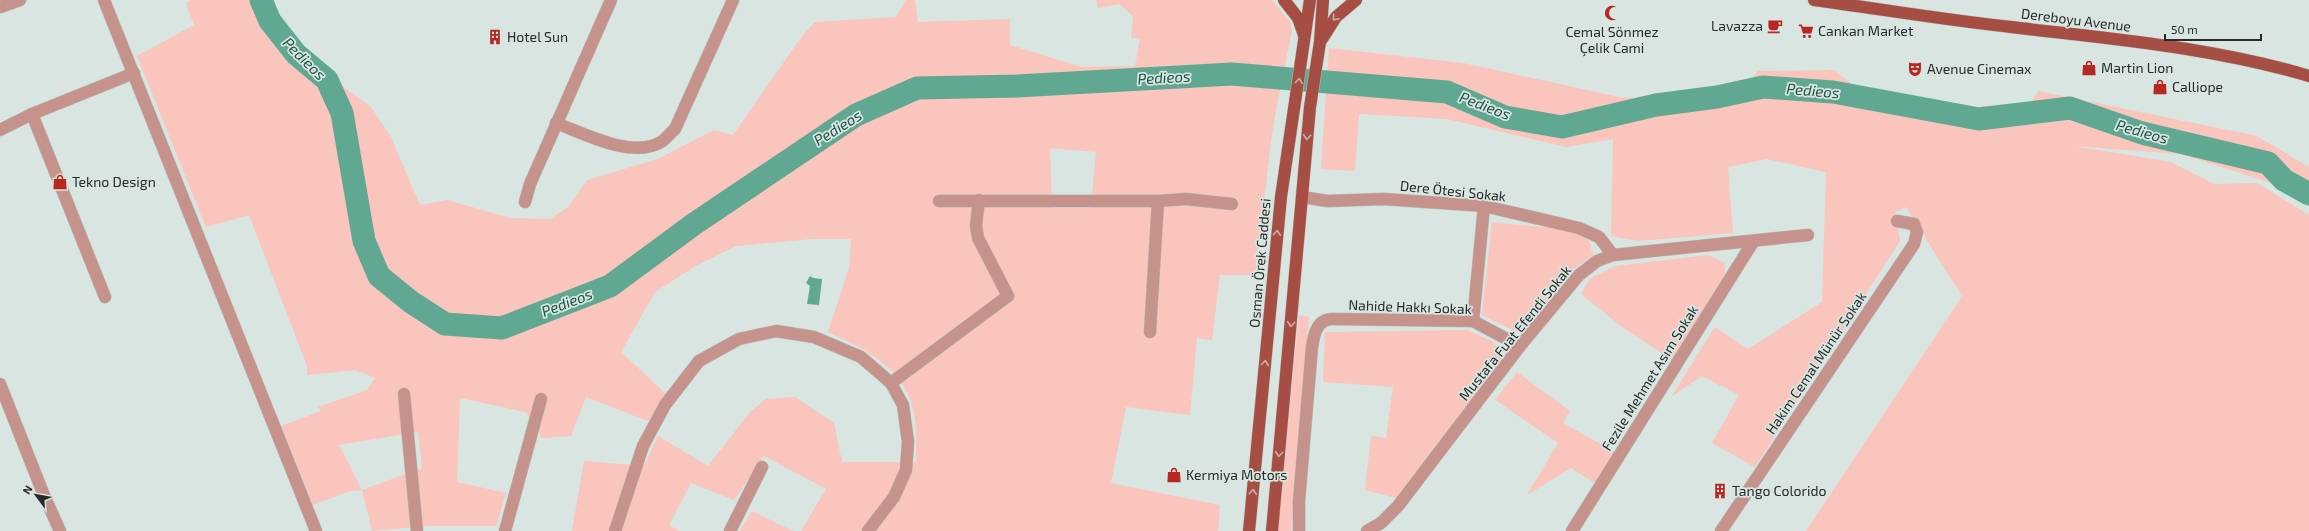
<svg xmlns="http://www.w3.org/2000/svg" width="2309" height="531" viewBox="0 0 2309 531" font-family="'Exo 2',sans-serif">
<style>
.green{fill:#f9c5bd;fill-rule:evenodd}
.water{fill:#61a893}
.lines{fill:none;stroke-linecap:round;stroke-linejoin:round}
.river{stroke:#61a893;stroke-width:23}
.minor-casing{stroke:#b4c0bb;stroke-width:13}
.major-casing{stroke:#b4c0bb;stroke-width:13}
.minor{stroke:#c6938c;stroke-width:12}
.major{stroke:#a64e44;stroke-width:12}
.oneway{stroke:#c6b0a9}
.labels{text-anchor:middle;stroke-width:3.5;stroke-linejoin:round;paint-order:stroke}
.street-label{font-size:14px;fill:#262b29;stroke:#d8e5e0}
.poi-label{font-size:14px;fill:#262b29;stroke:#d8e5e0;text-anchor:start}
.water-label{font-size:15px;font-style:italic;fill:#195445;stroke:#d8e5e0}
</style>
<rect width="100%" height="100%" fill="#d8e5e0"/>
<g class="green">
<path d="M191,0H269L275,18L301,50L346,89L370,106L390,135L420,205L447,200L510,218L550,219L568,207L587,180L658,159L714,130L733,135L802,36L815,22L896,17L906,0H915L918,22L1010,19V45L1081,67L1135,66L1140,38H1131L1133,16L1119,4L1098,8L1096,0H1272L1290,22L1292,30L1273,126L1255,275H1220L1212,340L1197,338L1190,415L1126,407L1111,483L1220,505L1218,531H801L826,489L764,456L734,500L691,483L669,525L679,531H572L584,461L644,466L658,436L708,466L750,412L766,399L795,397L834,423L842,462H916C916,448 917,433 915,419C908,369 869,351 828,332L849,268L851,239H812L736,246L697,265L655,292L621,352L666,394L648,421L586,397L571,436L542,438L526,412L460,398L457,482L506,493L496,526H428L372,531L362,490L350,491L313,505L281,426L321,411L318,407L367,390L375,378L356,370L307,375V366L249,215L206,227L137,56L194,25L186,3ZM1050,148L1096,152L1091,208H1052ZM418,432L422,468L362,490L339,445Z"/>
<path d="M1329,48L1463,63L1619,97L1731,104L1758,71L1834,70L1854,86L1971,107L2031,103L2038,91L2257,136L2309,167V206L2277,185L2181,154L2073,146L2171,162L2214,184L2257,183L2309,215V531H1806L1962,296L1906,207L1895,212L1900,241L1755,467L1712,443L1739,395L1702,376L1671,397L1715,327L1748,349L1822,302L1826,172L1766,159L1728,167L1733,233L1638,241L1611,236L1613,139L1566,147L1447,119L1359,114L1355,171L1321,169Z"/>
<path d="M1492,222L1580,231L1589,241L1593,255L1571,271L1521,334L1482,315Z"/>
<path d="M1708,255L1725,263V278L1672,360L1622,327L1581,294L1591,278L1615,266Z"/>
<path d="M1299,315L1309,317L1291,531H1277Z"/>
<path d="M1468,330L1493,342L1504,357L1396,498L1365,490L1371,436L1386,438L1393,387L1323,382L1325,332Z"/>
<path d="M1517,372L1570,411L1563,423L1615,452L1595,483L1571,468L1527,495L1558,443L1495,400Z"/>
<path d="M752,511L793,531H740Z"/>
</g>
<path class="water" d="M810,276L813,278L822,279L819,305L807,304L810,286L806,283Z"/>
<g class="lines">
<path class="river" d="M261,0L270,21L296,54L327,80L342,113L364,241L379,276L411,302L445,324L502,328L610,286L694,224L856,115L917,88L1017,86L1232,74L1447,92L1505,117L1562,127L1656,105L1717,97L1763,87L1833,92L1979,119L2070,108L2142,133L2268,163L2284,180L2309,194"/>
<g class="minor-casing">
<g id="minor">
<path d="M104,0L316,531"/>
<path d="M0,7L20,0"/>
<path d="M32,114L105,297"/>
<path d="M556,123C585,134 632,159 661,142C666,139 670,133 675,129L733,0"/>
<path d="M0,130L32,114L134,73"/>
<path d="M1302,197L1327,201L1384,199L1484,206L1579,228L1599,237L1613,255"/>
<path d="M939,201H1158L1186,199L1232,204"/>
<path d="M525,202L530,184L611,0"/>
<path d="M1473,321L1484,206"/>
<path d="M1150,332L1158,201"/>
<path d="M891,383L1008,296L978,238L976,225L979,200"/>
<path d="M0,384L43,493L60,531"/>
<path d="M404,394L417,531"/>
<path d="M505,531L541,399"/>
<path d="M615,531L643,446L665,405L699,361L739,339L776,331L814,337L861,357L891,383L903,405L908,442L906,470L894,497L868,531"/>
<path d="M730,531L762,467"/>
<path d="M1299,531V501L1312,347C1314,334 1317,319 1333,319L1473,321L1520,346"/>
<path d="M1367,531L1381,523L1398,506L1520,346L1579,275L1597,261L1613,255L1808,235"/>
<path d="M1572,531L1753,242"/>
<path d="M1721,531L1914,244L1917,232L1914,224L1897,221"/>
</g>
</g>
<g class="major-casing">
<g id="major">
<path d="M1284,0L1298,18L1304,35"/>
<path d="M1814,0C1880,9 1945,20 2011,27C2111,39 2212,47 2309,76"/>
<path d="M1322,39L1336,17L1356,0"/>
<path d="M1249,531L1281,197L1310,0"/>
<path d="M1272,531L1310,107L1320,42L1323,0"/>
</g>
</g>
<use href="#minor" class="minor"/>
<use href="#major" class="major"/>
</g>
<defs><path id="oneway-chevron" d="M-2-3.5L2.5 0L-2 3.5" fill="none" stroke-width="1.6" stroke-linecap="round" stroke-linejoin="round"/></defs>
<g class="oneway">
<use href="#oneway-chevron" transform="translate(1335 18) rotate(131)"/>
<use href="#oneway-chevron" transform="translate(1299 81) rotate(-82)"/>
<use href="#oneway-chevron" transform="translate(1307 137) rotate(95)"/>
<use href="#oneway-chevron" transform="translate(1277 233) rotate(-85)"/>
<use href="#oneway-chevron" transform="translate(1291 324) rotate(95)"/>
<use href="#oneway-chevron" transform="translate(1265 363) rotate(-85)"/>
<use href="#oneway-chevron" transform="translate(1279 454) rotate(95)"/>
<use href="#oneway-chevron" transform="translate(1253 492) rotate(-85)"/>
</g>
<defs>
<g id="mosque-bare" transform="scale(1.2)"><path d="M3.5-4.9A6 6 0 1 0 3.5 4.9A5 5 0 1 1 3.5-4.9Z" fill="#b72822" stroke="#d8e5e0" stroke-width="2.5" paint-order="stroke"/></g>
<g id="cafe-bare" transform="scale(1.2)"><path d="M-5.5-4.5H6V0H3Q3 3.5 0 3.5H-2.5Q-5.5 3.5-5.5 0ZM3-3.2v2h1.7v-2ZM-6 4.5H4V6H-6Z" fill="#b72822" stroke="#d8e5e0" stroke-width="2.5" paint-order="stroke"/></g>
<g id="supermarket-bare" transform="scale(1.2)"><path d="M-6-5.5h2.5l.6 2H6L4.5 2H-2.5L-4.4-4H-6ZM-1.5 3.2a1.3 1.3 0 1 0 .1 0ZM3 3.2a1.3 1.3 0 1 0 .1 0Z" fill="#b72822" stroke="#d8e5e0" stroke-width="2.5" paint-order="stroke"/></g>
<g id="building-bare" transform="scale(1.2)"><path d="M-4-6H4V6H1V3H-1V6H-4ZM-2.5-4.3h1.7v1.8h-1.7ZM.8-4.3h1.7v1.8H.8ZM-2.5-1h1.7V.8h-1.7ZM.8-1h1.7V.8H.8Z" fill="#b72822" stroke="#d8e5e0" stroke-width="2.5" paint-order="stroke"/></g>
<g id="shop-bare" transform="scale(1.2)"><path d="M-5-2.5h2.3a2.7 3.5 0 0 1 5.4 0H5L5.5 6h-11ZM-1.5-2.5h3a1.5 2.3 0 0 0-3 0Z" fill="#b72822" stroke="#d8e5e0" stroke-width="2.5" paint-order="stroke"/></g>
<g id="theatre-bare" transform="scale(1.2)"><path d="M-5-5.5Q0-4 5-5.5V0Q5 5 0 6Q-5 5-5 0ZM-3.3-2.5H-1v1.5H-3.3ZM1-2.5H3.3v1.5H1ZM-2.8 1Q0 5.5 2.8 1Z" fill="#b72822" stroke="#d8e5e0" stroke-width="2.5" paint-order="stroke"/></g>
</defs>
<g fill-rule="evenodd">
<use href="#mosque-bare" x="1612" y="13"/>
<use href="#cafe-bare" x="1775" y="26"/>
<use href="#supermarket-bare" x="1806" y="31"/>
<use href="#building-bare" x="495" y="37"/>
<use href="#shop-bare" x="2089" y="68"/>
<use href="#theatre-bare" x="1915" y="69"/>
<use href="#shop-bare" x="2160" y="87"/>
<use href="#shop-bare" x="60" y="182"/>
<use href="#shop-bare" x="1174" y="475"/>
<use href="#building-bare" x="1720" y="491"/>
</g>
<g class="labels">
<g class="street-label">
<text transform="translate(2076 20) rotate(7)" y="5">Dereboyu Avenue</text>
<text transform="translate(1453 191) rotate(6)" y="5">Dere Ötesi Sokak</text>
<text transform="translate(1260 263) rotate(-85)" y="5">Osman Örek Caddesi</text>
<text transform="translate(1410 307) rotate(2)" y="5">Nahide Hakkı Sokak</text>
<text transform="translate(1515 333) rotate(-51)" y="5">Mustafa Fuat Efendi Sokak</text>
<text transform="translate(1816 363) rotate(-56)" y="5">Hakim Cemal Münür Sokak</text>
<text transform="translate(1650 378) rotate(-58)" y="5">Fezile Mehmet Asım Sokak</text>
</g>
<g class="poi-label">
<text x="1763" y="31" text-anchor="end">Lavazza</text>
<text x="1818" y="36">Cankan Market</text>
<text x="1612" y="37" text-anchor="middle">Cemal Sönmez<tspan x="1612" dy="16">Çelik Cami</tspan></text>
<text x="507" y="42">Hotel Sun</text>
<text x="2101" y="73">Martin Lion</text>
<text x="1927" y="74">Avenue Cinemax</text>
<text x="2172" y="92">Calliope</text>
<text x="72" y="187">Tekno Design</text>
<text x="1186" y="480">Kermiya Motors</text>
<text x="1732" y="496">Tango Colorido</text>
</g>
<g class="water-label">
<text transform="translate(304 59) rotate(45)" y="5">Pedieos</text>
<text transform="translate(1164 78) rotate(-3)" y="5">Pedieos</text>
<text transform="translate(1813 91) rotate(5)" y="5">Pedieos</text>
<text transform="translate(1485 106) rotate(21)" y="5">Pedieos</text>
<text transform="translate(838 128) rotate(-32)" y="5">Pedieos</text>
<text transform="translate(2142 132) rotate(16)" y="5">Pedieos</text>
<text transform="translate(567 303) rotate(-21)" y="5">Pedieos</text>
</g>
</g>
<g transform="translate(36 495) rotate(302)" stroke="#d8e5e0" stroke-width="3" paint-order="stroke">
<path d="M0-3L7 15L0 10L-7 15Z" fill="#262b29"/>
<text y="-6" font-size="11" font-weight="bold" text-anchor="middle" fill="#262b29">N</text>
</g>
<path d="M2165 34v6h96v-6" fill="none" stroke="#262b29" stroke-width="2"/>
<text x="2171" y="34" font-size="12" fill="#262b29" stroke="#d8e5e0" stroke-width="3" paint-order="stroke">50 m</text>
</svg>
